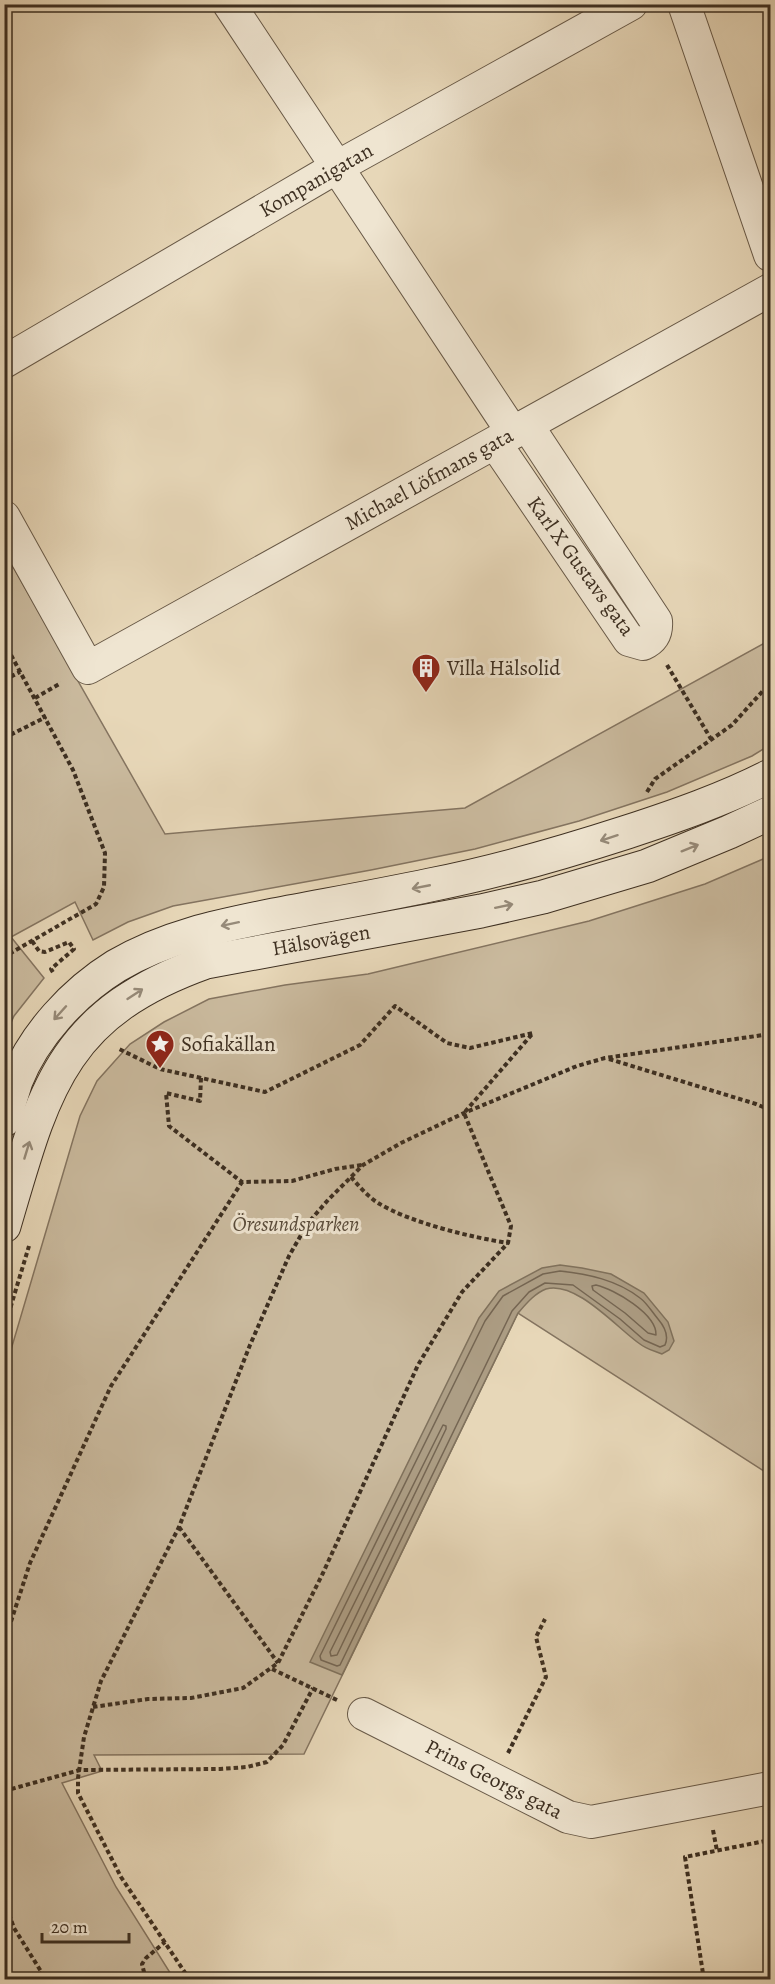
<svg xmlns="http://www.w3.org/2000/svg" width="775" height="1984" viewBox="0 0 775 1984" font-family="Alegreya,serif">
<style>
.green{fill:#caba9e;stroke:#847460;stroke-width:1.5}
.water{fill:#ad9e85;stroke:#80725d;stroke-width:1.5}
.lines{fill:none;stroke-linecap:round;stroke-linejoin:round}
.shore{stroke:#756653;stroke-width:1.5}
.street-casing{stroke:#685947;stroke-width:34}
.secondary-casing{stroke:#3d2f21;stroke-width:35}
.path{stroke:#3d2f21;stroke-width:4;stroke-dasharray:4.5 3;stroke-linecap:butt}
.street{stroke:#efe5d1;stroke-width:32}
.secondary{stroke:#efe5d1;stroke-width:33}
.oneway{stroke:#968a79}
.labels{text-anchor:middle;stroke-width:6;stroke-linejoin:round;paint-order:stroke}
.street-label{font-size:21px;fill:#3d2f21;stroke:#efe5d1}
.poi-label{font-size:21px;fill:#3d2f21;stroke:#efe5d1;text-anchor:start}
.park-label{font-size:21px;font-style:italic;fill:#594b3a;stroke:#efe5d1}
</style>
<rect width="100%" height="100%" fill="#e7d7b8"/>
<filter id="stains"><feTurbulence type="fractalNoise" baseFrequency=".00333" numOctaves="4"/><feColorMatrix values="0 0 0 0 .2 0 0 0 0 .09 0 0 0 0 .02 0 0 0 .5 -.17"/></filter>
<radialGradient id="worn" r=".72"><stop offset=".6" stop-color="#630" stop-opacity="0"/><stop offset="1" stop-color="#630" stop-opacity=".3"/></radialGradient>
<g class="green">
<path d="M4,551L165,834L465,808L770,640V745L752,756L667,792L579,821L475,849L371,870L173,906L128,922L93,940L75,902L11,937L44,978L14,1016L5,1036Z"/>
<path d="M770,856V1475L518,1313L304,1754L94,1755L102,1771L62,1783L116,1887L174,1979L5,1980V1370L80,1116L97,1081L130,1044L164,1022L209,999L285,985L368,974L589,921L705,884Z"/>
</g>
<path class="water" d="M560,1265L582,1268L611,1274L644,1293L668,1322L674,1341L669,1350L662,1354C655,1351 646,1349 640,1344C618,1329 576,1280 546,1289C535,1293 526,1304 518,1313L342,1675L310,1662L479,1318L499,1291L542,1268Z"/>
<g class="lines">
<g class="shore">
<path d="M560,1271C588,1274 617,1280 640,1298C647,1303 652,1312 658,1319C664,1326 669,1336 665,1345L660,1347L644,1340L620,1319L573,1285L545,1283L529,1292L512,1311L340,1665L337,1666L321,1660L320,1656L485,1321L503,1296L543,1274Z"/>
<path d="M596,1285C614,1289 657,1314 656,1335L648,1333L625,1313L593,1290L592,1286Z"/>
<path d="M443,1425L446,1426V1429L337,1655L331,1656L330,1652Z"/>
</g>
<g class="street-casing">
<g id="street">
<path d="M229,4L513,433"/>
<path d="M684,4L770,255"/>
<path d="M4,362L337,167L631,4"/>
<path d="M495,443L629,640L643,644C654,639 657,633 656,621L527,425"/>
<path d="M4,517L88,668L770,290"/>
<path d="M364,1714L568,1817L591,1822L770,1788"/>
</g>
</g>
<g class="secondary-casing">
<g id="secondary">
<path d="M4,1120C8,1107 12,1094 16,1081C34,1035 74,992 116,966C165,937 219,926 274,915C326,905 378,896 430,885C497,872 562,853 627,832C676,816 725,799 770,776"/>
<path d="M4,1226C44,1090 60,1014 206,962L481,911L543,897L647,866L729,832L770,813"/>
</g>
</g>
<g class="path">
<path d="M4,642L73,770L105,853L104,887L96,904L4,957"/>
<path d="M667,665L711,739"/>
<path d="M4,680L20,672"/>
<path d="M35,698L61,683"/>
<path d="M4,738L46,717"/>
<path d="M647,792L655,779L732,725L770,683"/>
<path d="M32,941L39,951L45,952L69,942L74,949L51,969L54,974"/>
<path d="M609,1059L756,1104L770,1110"/>
<path d="M201,1078L200,1101L166,1093L169,1126L242,1182L292,1181L335,1169L362,1165"/>
<path d="M351,1177C359,1186 367,1196 378,1203C411,1223 470,1237 508,1243"/>
<path d="M4,1329L29,1246"/>
<path d="M179,1527L278,1663"/>
<path d="M4,1643L30,1563L111,1386L242,1182"/>
<path d="M272,1669L339,1701"/>
<path d="M93,1707L148,1699L191,1698L243,1688L278,1663L323,1573L418,1365L462,1292L508,1243L511,1226L464,1113L533,1033L470,1048L447,1043L395,1006L360,1045L265,1092L160,1069L117,1048"/>
<path d="M508,1753L546,1677L536,1637L545,1619"/>
<path d="M4,1791L80,1770L220,1769L247,1767L267,1762L283,1745L313,1688"/>
<path d="M4,1806L8,1811L4,1822"/>
<path d="M713,1830L717,1851"/>
<path d="M4,1900L14,1928L42,1973L31,1980"/>
<path d="M146,1980L142,1964L146,1958L165,1942"/>
<path d="M190,1980L121,1877L78,1793V1778L84,1737L101,1681L179,1527L250,1345L289,1256L308,1223L328,1200L363,1165L401,1143L464,1113L577,1066L605,1058L770,1034"/>
<path d="M704,1980L685,1857L770,1840"/>
</g>
<use href="#street" class="street"/>
<use href="#secondary" class="secondary"/>
</g>
<defs><path id="oneway-shaft" d="M-6 0H5M1.5-3L5.5 0L1.5 3" fill="none" stroke-width="1.6" stroke-linecap="round" stroke-linejoin="round" transform="scale(1.5)"/></defs>
<g class="oneway">
<use href="#oneway-shaft" transform="translate(609 838) rotate(162)"/>
<use href="#oneway-shaft" transform="translate(690 848) rotate(-22)"/>
<use href="#oneway-shaft" transform="translate(421 887) rotate(169)"/>
<use href="#oneway-shaft" transform="translate(504 906) rotate(-12)"/>
<use href="#oneway-shaft" transform="translate(230 924) rotate(168)"/>
<use href="#oneway-shaft" transform="translate(135 994) rotate(-33)"/>
<use href="#oneway-shaft" transform="translate(60 1013) rotate(132)"/>
<use href="#oneway-shaft" transform="translate(27 1150) rotate(-73)"/>
</g>
<defs>
<g id="building-pin" transform="scale(1.5)"><path d="M0 17L-7.5 6A9.5 9.5 0 1 1 7.5 6Z" fill="#8f2418" stroke="#efe5d1"/><path d="M-4-6H4V6H1V3H-1V6H-4ZM-2.5-4.3h1.7v1.8h-1.7ZM.8-4.3h1.7v1.8H.8ZM-2.5-1h1.7V.8h-1.7ZM.8-1h1.7V.8H.8Z" fill="#fff"/></g>
<g id="sight-pin" transform="scale(1.5)"><path d="M0 17L-7.5 6A9.5 9.5 0 1 1 7.5 6Z" fill="#8f2418" stroke="#efe5d1"/><path d="M0-6L1.8-2.2L6-1.7L2.9 1.2L3.7 5.4L0 3.3L-3.7 5.4L-2.9 1.2L-6-1.7L-1.8-2.2Z" fill="#fff"/></g>
</defs>
<g fill-rule="evenodd">
<use href="#building-pin" x="426" y="668"/>
<use href="#sight-pin" x="160" y="1044"/>
</g>
<g class="labels">
<g class="street-label">
<text transform="translate(316 180) rotate(-30)" y="7">Kompanigatan</text>
<text transform="translate(429 479) rotate(-29)" y="7">Michael Löfmans gata</text>
<text transform="translate(581 566) rotate(54)" y="7">Karl X Gustavs gata</text>
<text transform="translate(321 940) rotate(-10)" y="7">Hälsovägen</text>
<text transform="translate(494 1779) rotate(27)" y="7">Prins Georgs gata</text>
</g>
<g class="poi-label">
<text x="447" y="675">Villa Hälsolid</text>
<text x="181" y="1051">Sofiakällan</text>
</g>
<g class="park-label">
<text x="296" y="1231">Öresundsparken</text>
</g>
</g>
<rect width="775" height="1984" fill="none" stroke="#e7d7b8" stroke-width="24"/>
<rect x="6" y="6" width="763" height="1972" fill="none" stroke="#3d2f21" stroke-width="3"/>
<rect x="12" y="12" width="751" height="1960" fill="none" stroke="#3d2f21" stroke-width="1.5"/>
<path d="M42 1933v9h87v-9" fill="none" stroke="#3d2f21" stroke-width="3"/>
<text x="51" y="1933" font-size="18" fill="#3d2f21" stroke="#efe5d1" stroke-width="4.5" paint-order="stroke">20 m</text>
<rect width="100%" height="100%" filter="url(#stains)"/>
<rect width="100%" height="100%" fill="url(#worn)"/>
</svg>
